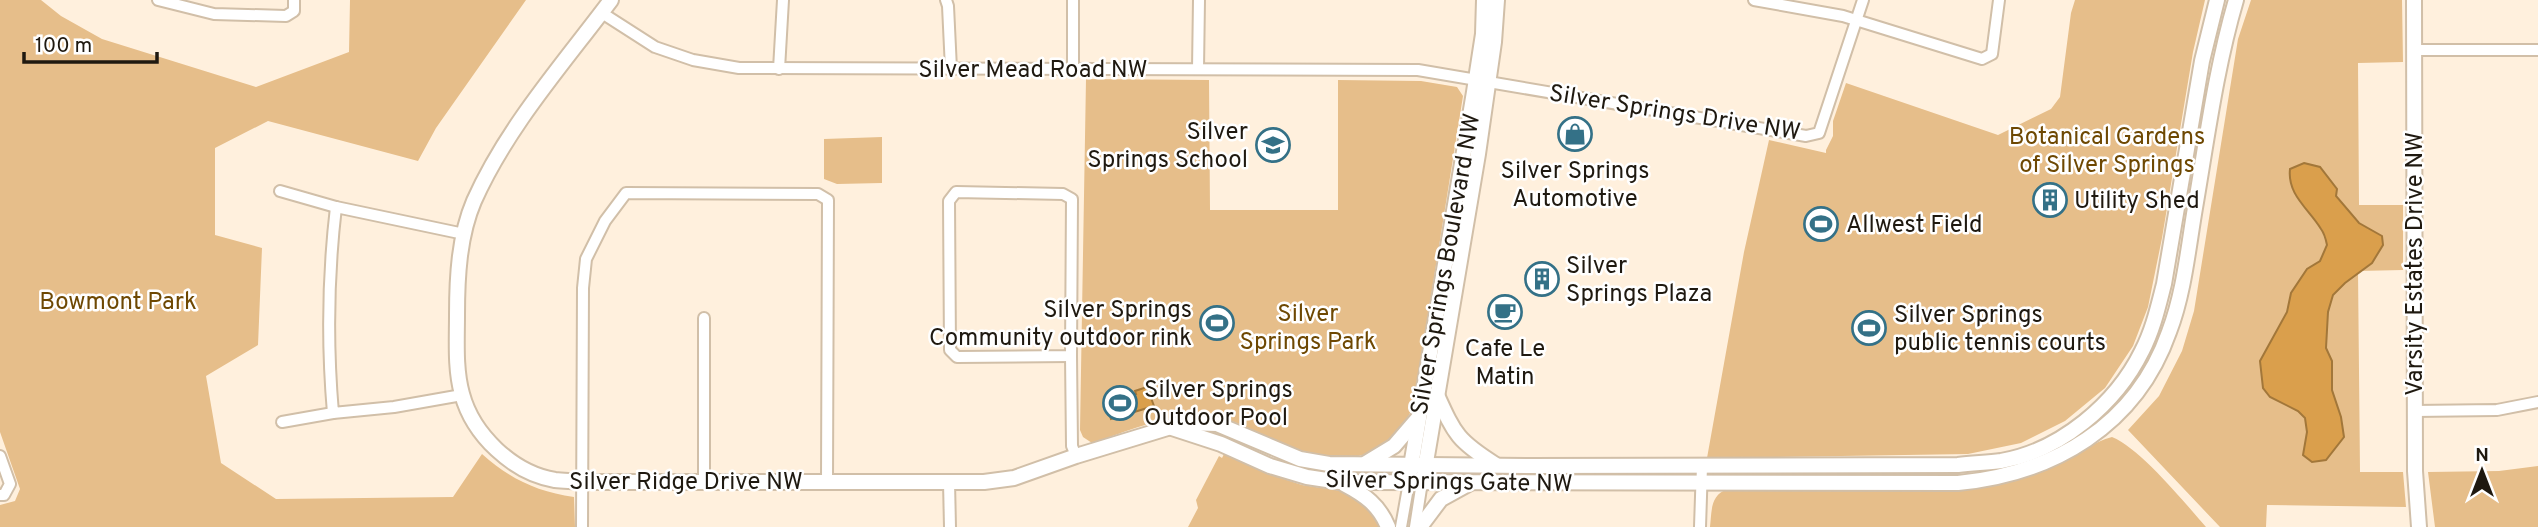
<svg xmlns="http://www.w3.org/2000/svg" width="2538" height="527" viewBox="0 0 2538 527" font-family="Overpass,sans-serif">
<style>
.green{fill:#e6be8a}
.water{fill:#da9f4c;stroke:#a2773a;stroke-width:2}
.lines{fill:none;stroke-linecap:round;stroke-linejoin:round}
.street-casing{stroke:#d1bfa8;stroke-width:14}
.secondary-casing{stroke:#d1bfa8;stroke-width:18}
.street{stroke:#fff;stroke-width:10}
.secondary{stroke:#fff;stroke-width:14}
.labels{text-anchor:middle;stroke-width:5;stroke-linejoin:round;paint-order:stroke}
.street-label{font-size:24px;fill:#1f1910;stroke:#fff}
.poi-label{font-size:24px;fill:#1f1910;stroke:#fff;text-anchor:start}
.park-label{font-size:24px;fill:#6e4802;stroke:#fff}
</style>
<rect width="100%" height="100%" fill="#fff0dd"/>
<g class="green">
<path d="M0,0H41L61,16L102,39L256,87L349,52L350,0H526L436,128L418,161L268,121L215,148V235L262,248L258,345L206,376L221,463L276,499L453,497L482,454C510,479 537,492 574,497L575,527H0V505L15,501L20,489L0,432Z"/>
<path d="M2075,0H2205L2193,52L2162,238L2148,307L2133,346L2105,388L2065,421L2021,443L1968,454L1707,458L1744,252L1769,140L1826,153V150L1833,136V121L1846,83L1998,135L2051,109L2060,97L2071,13Z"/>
<path d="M2251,0H2402L2403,62L2358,63L2359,205H2403V270L2358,271L2360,472H2403L2406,507L2267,505L2266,527H2220L2128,430L2159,396L2182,351L2194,311L2238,39Z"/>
<path d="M1086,79L1209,80L1210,210H1338V80L1421,81L1457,87L1463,96L1414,403C1394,461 1343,467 1291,449C1264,439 1241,420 1212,416C1172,411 1129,431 1092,443L1083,437L1080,430Z"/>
<path d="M882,137V183L837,184L824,179V139Z"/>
<path d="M2112,437C2141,449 2184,502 2206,527H1710C1712,510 1710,495 1728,489L1968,488C2003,484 2037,477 2068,460C2085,451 2093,442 2112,437Z"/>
<path d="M1225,452L1269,474L1302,485L1349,492L1365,501L1383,527H1188L1198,508L1196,500L1219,456L1222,458Z"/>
<path d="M2538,466V527H2435L2428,472L2499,471Z"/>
</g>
<g class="water">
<path d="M2304,163L2320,167L2337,189L2336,196L2359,223L2382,236L2383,245L2372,263L2345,283L2333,295L2328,312L2326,348L2332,361V390L2341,417L2344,437L2326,460L2312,462L2303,455L2307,432L2305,418L2298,411L2270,397L2263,388L2260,361L2287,312L2291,293L2307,269L2320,261L2327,245C2326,240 2324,233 2321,229C2309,209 2287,195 2290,169Z"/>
<path d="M1147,387L1154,406L1111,419L1106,403L1136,394L1135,391Z"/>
</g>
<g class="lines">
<g class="street-casing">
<g id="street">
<path d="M158,0L214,14L286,16L294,11V0"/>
<path d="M946,0L948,6L951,69"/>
<path d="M1073,0V69"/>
<path d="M1754,0L1843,16L1982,59L1992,54L1999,0"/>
<path d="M602,13L655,47L693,60L739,68L1418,70L1806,136L1819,133L1863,0"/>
<path d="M2414,50H2538"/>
<path d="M779,69L783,0"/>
<path d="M1198,69L1199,0"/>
<path d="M280,191L336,207"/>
<path d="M956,192L1063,194L1072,199L1071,356L957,357L950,350L949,201Z"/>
<path d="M1071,356L1072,446L1076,456"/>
<path d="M462,395L394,407L333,413C327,344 328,275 336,207L464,234"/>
<path d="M2414,411L2497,410L2538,402"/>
<path d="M282,422L333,413"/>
<path d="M0,456L10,484L4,495H0"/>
<path d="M704,481V318"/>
<path d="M949,482L950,527"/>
<path d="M582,527L583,288L586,259L605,221L626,193L818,194L828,200L827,482"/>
<path d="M1401,527L1409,482"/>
<path d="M1415,527L1422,482"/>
<path d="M1700,527L1702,466"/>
</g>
</g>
<g class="secondary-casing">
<g id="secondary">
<path d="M611,0C563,64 507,127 474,201C459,236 457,277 457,315C457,341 455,369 462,394C473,435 513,473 555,480C564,481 573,481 582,482H984L1014,478L1076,456L1184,423L1217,424L1300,459L1329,464L1529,466L1958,465C1973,463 1987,463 2001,461C2060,451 2116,404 2142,351C2153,330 2158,307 2164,284L2202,61L2217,0"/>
<path d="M2414,0L2415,471L2419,527"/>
<path d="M1437,395C1455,435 1458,441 1496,465"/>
<path d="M1172,428L1221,444L1270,466L1307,477L1340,482L1958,483C2053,474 2136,426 2169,332C2184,293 2188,249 2195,208C2207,138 2216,68 2236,0"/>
<path d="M1366,463L1394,446L1419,417"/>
<path d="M1410,472L1474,92L1483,34L1484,0"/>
<path d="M1424,474L1478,154L1494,42L1497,0"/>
<path d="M1344,484C1365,495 1379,505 1388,527"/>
<path d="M1420,527L1441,499L1470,483"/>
</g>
</g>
<use href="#street" class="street"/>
<use href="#secondary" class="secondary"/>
</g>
<defs>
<g id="shop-ring" transform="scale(1.75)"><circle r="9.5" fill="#fff" stroke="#347187" stroke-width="1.5"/><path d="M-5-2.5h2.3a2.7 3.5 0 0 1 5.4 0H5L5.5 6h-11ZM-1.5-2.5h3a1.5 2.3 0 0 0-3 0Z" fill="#347187"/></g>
<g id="school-ring" transform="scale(1.75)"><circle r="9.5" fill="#fff" stroke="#347187" stroke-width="1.5"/><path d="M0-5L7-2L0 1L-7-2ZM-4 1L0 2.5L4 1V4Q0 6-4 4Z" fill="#347187"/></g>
<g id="building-ring" transform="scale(1.75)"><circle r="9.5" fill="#fff" stroke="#347187" stroke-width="1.5"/><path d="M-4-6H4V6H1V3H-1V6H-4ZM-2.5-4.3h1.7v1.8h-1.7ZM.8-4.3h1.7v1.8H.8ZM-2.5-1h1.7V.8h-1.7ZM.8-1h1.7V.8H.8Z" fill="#347187"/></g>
<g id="stadium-ring" transform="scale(1.75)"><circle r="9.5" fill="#fff" stroke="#347187" stroke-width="1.5"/><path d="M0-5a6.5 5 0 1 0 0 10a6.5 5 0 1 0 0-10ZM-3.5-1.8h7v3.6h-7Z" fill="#347187"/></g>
<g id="cafe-ring" transform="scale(1.75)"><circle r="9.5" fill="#fff" stroke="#347187" stroke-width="1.5"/><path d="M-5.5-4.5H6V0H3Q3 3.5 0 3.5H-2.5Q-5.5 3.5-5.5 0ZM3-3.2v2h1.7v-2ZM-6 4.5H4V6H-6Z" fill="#347187"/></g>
</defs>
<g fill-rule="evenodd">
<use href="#shop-ring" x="1575" y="134"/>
<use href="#school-ring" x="1273" y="145"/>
<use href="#building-ring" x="2050" y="200"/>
<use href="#stadium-ring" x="1821" y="224"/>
<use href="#building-ring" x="1542" y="279"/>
<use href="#cafe-ring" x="1505" y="312"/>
<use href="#stadium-ring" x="1217" y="323"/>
<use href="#stadium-ring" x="1869" y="328"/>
<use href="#stadium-ring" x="1120" y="403"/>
</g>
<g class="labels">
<g class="street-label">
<text x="1033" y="77">Silver Mead Road NW</text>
<text transform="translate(1675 112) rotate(9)" y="8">Silver Springs Drive NW</text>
<text transform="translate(1445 264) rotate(-80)" y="8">Silver Springs Boulevard NW</text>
<text transform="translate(2414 264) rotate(-90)" y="8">Varsity Estates Drive NW</text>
<text x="686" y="489">Silver Ridge Drive NW</text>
<text transform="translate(1449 481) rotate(1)" y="8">Silver Springs Gate NW</text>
</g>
<g class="poi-label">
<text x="1248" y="139" text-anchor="end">Silver<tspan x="1248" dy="28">Springs School</tspan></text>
<text x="1575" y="178" text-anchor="middle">Silver Springs<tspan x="1575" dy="28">Automotive</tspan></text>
<text x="2074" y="208">Utility Shed</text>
<text x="1846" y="232">Allwest Field</text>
<text x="1566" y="273">Silver<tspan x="1566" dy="28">Springs Plaza</tspan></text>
<text x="1192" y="317" text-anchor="end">Silver Springs<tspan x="1192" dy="28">Community outdoor rink</tspan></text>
<text x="1894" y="322">Silver Springs<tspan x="1894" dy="28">public tennis courts</tspan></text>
<text x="1505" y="356" text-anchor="middle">Cafe Le<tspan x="1505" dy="28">Matin</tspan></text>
<text x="1144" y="397">Silver Springs<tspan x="1144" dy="28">Outdoor Pool</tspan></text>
</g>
<g class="park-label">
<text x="2107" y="144">Botanical Gardens<tspan x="2107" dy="28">of Silver Springs</tspan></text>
<text x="118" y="309">Bowmont Park</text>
<text x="1308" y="321">Silver<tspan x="1308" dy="28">Springs Park</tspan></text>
</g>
</g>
<g transform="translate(2482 471)" stroke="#ffffff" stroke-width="5" paint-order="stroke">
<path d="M0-5L12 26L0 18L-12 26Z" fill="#1f1910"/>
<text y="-10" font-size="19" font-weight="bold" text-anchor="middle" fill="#1f1910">N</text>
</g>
<path d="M24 52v10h133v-10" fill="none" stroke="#1f1910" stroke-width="3.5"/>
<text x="35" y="52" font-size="21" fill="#1f1910" stroke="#ffffff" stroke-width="5" paint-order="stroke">100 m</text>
</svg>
